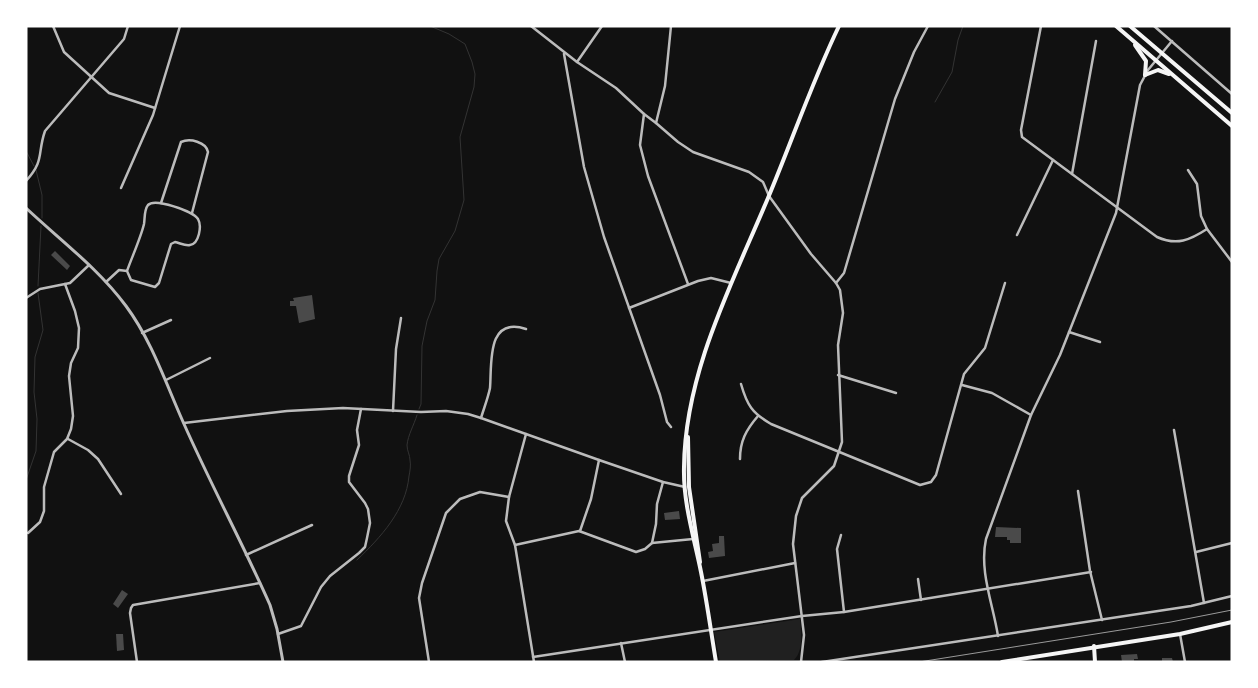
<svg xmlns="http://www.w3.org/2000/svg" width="1258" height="688" viewBox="0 0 1258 688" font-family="'Exo 2',sans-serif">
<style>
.green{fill:#202020}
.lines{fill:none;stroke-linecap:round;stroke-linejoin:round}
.stream{stroke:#333;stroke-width:1}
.building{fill:#4a4a4a}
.minor{stroke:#bcbcbc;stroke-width:2.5}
.tertiary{stroke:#bcbcbc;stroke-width:3}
.primary{stroke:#f5f5f5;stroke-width:4}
.rail{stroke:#9a9a9a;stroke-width:1}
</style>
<rect width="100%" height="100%" fill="#111"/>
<path class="green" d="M800,619C801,632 804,650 794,660L720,662L714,632Z"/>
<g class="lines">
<g class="stream">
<path d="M935,102L952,72L958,40L963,26"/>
<path d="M26,151L34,166"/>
<path d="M36,170L42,195V218"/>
<path d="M38,286L41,226"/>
<path d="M419,409L421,404L422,346L427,321L435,300L437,271L439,259L455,231L464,200L460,137L474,87L475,74L472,62L465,44L449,34L430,26"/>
<path d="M26,480L36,451L37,419L34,392L35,357L43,330L38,293"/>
<path d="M357,560C381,537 406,510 409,476C410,471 411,465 410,460C410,455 407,451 407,445C408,435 414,425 417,415"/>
</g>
</g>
<g class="building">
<path d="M55,251L70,266L67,270L51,255Z"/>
<path d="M312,295L315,319L299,323L296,306H290V301H294L293,298Z"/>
<path d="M679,511L680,519L665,520L664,513Z"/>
<path d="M996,527L1021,528V543H1010V540H1007V537H995Z"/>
<path d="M719,536H724L725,556L709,558L708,552L713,551L712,544L719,543Z"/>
<path d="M122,590L128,594L118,608L113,604Z"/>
<path d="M116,634H123L124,650L117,651Z"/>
<path d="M1137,654L1138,659H1134V662H1122L1121,655Z"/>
<path d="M1162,658H1172L1173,662H1162Z"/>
</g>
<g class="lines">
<g class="minor">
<path d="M53,26L64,52L109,93L155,108"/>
<path d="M531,26L577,62L616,88L644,114L656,123L678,142L693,152L749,172L763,182L769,196L811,254L836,283L840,290L843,313L838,345L842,442L834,466L802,498L796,516L793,544L804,635L801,662"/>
<path d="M1041,26L1021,130L1022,137L1157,237C1177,246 1190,240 1207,229"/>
<path d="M1154,26L1232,94"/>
<path d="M564,54L584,167L604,237L660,395L667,422L671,427"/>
<path d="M577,62L602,26"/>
<path d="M644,114L640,145L648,176L688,284"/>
<path d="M656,123L665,86L671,26"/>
<path d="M1188,170L1197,184L1201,216L1207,229L1232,262"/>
<path d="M1072,174L1096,41"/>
<path d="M26,181C45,160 37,154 45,131L124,39L128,26"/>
<path d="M121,188L153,115L180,26"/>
<path d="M161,203L181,142C190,138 206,142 208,152L192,213"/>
<path d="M1017,235L1053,160"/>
<path d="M106,282L119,270L127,271L131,280L155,287L159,283L171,244L175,242C180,243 185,246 190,245C199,244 202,226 198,219C193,211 155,198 148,205C144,210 145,218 144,224C141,237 132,257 127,271"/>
<path d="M836,283L844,273L895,99L914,52L928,26"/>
<path d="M26,298L40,289L70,283L89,265"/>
<path d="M629,308L698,281L711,278L731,283"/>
<path d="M1069,332L1100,342"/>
<path d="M142,333L171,320"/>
<path d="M838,375L896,393"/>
<path d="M166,380L210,358"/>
<path d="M741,384C747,405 752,413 771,424L920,485L931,482L936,475L964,374L985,348L1005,283"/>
<path d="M962,385L992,393L1031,415"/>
<path d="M393,411L396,349L401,318"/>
<path d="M481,418C484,408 488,398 490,388C492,364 486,316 526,329"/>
<path d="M184,423L287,411L343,408L421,412L446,411L468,414L481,418L599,460L663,482L685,487"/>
<path d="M1174,430L1204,603"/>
<path d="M526,434L509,497L506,521L515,545L534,662"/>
<path d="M68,439L88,450L98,459L121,494"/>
<path d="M740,459C740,441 746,430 758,416"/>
<path d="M1078,491L1090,571L1102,620"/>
<path d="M580,531L591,499L599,460"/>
<path d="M28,533L40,522L44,511V487L54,452L67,439L71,429L73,416L69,376L71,363L78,348L79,328L75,311L65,284"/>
<path d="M841,535L837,549L844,612"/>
<path d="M652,543L693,539"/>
<path d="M515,545L579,531L636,552L645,549L652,543L656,524L657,504L663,482"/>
<path d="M1196,552L1232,543"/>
<path d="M246,555L312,525"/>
<path d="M918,579L921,600"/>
<path d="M703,581L795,563"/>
<path d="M278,634L301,626L321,587L330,576L359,553L365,547L367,538L370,523L368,509L365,503L349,482V476L359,445L357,430L361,409"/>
<path d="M1180,634L1185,662"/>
<path d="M998,636C993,604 979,571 986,539L1031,415L1060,355L1116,213L1140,85L1148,70L1172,41"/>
<path d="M621,643L625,662"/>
<path d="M533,657L802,616L844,612L1091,572"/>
<path d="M137,662L130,613L131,608L133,605L260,583"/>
<path d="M429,662L419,598L422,583L446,513L460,499L480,492L509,497"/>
<path d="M822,662L1191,606L1232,596"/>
</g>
<path class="tertiary" d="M26,208C60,240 98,268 126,306C152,341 166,384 184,424C211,485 243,544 270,605L277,629L283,662"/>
<g class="primary">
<path d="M1116,26L1232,126"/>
<path d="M1130,26L1232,113"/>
<path d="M1135,45L1146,61L1145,75"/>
<path d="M1145,75L1158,70L1169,74"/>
<path d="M688,437L689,487L700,562"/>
<path d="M1094,646L1095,662"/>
<path d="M716,662C711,632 707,602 701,572C694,537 683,503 684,467C685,372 732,284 768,198C792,141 812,82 839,26"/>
<path d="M1002,662L1180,634L1232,622"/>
</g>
<path class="rail" d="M919,662L1171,622L1232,610"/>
</g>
<rect width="1258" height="688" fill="none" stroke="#ffffff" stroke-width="55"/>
</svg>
